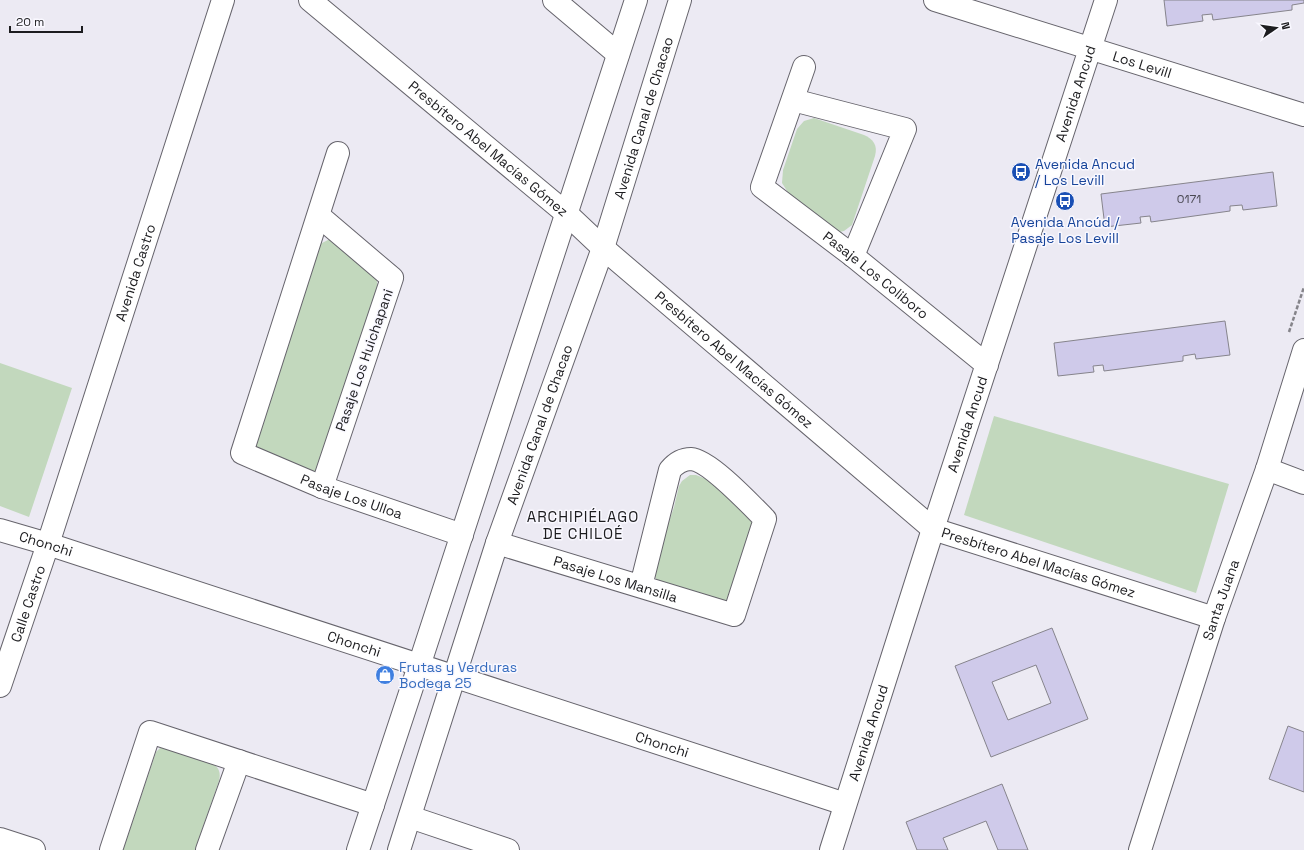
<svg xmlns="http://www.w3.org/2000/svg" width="1304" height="850" viewBox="0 0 1304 850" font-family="'Space Grotesk',sans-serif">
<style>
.green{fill:#c2d8bd}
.building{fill:#cfcaea;stroke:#86848c;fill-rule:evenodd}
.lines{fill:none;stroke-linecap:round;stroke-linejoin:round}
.minor-casing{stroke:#66646c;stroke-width:24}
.path{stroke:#85848a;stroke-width:2.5;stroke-dasharray:4 2;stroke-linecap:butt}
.minor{stroke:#fff;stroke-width:22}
.labels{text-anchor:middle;stroke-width:3;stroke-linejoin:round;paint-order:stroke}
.number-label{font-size:12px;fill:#494852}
.street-label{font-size:14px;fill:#1c1c1f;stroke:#f9f8ff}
.transit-label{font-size:14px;fill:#164399;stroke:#f9f8ff;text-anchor:start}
.shop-label{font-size:14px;fill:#366cbe;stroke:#f9f8ff;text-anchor:start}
.neighbourhood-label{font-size:15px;letter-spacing:1px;fill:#1c1c1f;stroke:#f9f8ff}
</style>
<rect width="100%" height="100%" fill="#eceaf3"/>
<g class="green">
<path d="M814,118L864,135C873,139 878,145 875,156L852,225L844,231L839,232L789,194L782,183L783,170L797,129L804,121Z"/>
<path d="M328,240H332L376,276L378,287L318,469L314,472L256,452L255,437L320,244Z"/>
<path d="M0,363L72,388L29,517L0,506Z"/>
<path d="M994,416L1229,484L1196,593L964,515Z"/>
<path d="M690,475H696L706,479L750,515L754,520L729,599L726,602L658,582L655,577L653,571L656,559L674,507L679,486L682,481Z"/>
<path d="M161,747L211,763C219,767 221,772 219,781L195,850H123L156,752Z"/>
</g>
<g class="building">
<path d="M1164,0H1304V3L1292,5V10L1213,20L1212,14L1202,15L1203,21L1167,26Z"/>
<path d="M1273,172L1277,206L1243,210L1242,205L1230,206V211L1151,222L1150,216L1140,217L1141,223L1105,227L1101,194Z"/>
<path d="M1225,321L1230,355L1196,359L1195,354L1183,356V361L1104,371L1103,365L1093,366L1094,372L1058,376L1054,343Z"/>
<path d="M1052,628L1088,719L991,757L955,666ZM1036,665L1051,703L1008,720L992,682Z"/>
<path d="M1288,726L1304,732V792L1269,779Z"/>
<path d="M1002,784L1028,850H998L986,821L943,838L948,850H917L906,822Z"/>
</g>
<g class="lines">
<g class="minor-casing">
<g id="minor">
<path id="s1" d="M310,0L567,214L603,248L933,529L1214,618"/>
<path d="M554,0L618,54"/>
<path id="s2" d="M935,0L1304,115"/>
<path id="s3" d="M804,67L762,187L853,256L987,365"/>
<path d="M793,100L905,129L853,256"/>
<path id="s4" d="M338,153L242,453L322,487L462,535"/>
<path d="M319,216L392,278L322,487"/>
<path d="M1267,469L1304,483"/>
<path id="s5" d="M0,530L48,544L845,804"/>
<path id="s6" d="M497,543L734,615L765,519C751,505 709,460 691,459C682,459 675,464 670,470L641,586"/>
<path id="s7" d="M0,686L48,544L223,0"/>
<path d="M410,817L508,850"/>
<path d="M0,839L34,850"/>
<path d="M111,850L150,732L373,805"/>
<path d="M207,850L239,761"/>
<path d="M358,850L419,666L636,0"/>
<path id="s8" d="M399,850L497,543L603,248L680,0"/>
<path id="s9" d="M831,850L933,529L1106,0"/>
<path id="s10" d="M1140,850L1214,618L1267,469L1304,350"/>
</g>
</g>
<path class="path" d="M1289,332L1304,287"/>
<use href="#minor" class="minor"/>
</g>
<defs>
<g id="bus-disc" transform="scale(1)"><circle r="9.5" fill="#1a4fb4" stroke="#f9f8ff"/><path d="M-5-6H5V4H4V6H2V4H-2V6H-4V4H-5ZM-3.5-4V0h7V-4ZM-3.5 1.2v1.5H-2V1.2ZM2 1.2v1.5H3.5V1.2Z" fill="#fff"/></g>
<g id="shop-disc" transform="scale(1)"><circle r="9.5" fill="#3f7fe0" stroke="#f9f8ff"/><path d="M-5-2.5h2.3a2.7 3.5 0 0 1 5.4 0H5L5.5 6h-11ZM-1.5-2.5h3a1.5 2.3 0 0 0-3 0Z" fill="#fff"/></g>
</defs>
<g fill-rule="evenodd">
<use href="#bus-disc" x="1021" y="172"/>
<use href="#bus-disc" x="1065" y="201"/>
<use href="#shop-disc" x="385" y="675"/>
</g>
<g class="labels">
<g class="number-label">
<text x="1189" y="203">0171</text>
</g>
<g class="street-label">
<text dy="5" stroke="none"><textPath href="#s2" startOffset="217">Los Levill</textPath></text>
<text dy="5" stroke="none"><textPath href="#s9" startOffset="795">Avenida Ancud</textPath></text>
<text dy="5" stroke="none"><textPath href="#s8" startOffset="772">Avenida Canal de Chacao</textPath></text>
<text dy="5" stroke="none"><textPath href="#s1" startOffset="232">Presbítero Abel Macías Gómez</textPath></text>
<text dy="5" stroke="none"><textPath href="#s7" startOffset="435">Avenida Castro</textPath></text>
<text dy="5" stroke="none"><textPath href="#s3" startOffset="271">Pasaje Los Coliboro</textPath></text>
<text dy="5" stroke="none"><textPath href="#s1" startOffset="556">Presbítero Abel Macías Gómez</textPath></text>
<text transform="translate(364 360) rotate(-71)" y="5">Pasaje Los Huichapani</text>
<text dy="5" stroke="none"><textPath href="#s8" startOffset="448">Avenida Canal de Chacao</textPath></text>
<text dy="5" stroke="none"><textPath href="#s9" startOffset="447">Avenida Ancud</textPath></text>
<text dy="5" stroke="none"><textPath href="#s4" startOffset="433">Pasaje Los Ulloa</textPath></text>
<text dy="5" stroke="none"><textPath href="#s5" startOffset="48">Chonchi</textPath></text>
<text dy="5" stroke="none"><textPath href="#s1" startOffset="928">Presbítero Abel Macías Gómez</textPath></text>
<text dy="5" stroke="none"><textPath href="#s6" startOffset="124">Pasaje Los Mansilla</textPath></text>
<text dy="5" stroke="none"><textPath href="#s10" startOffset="263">Santa Juana</textPath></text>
<text dy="5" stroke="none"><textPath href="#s7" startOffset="87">Calle Castro</textPath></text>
<text dy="5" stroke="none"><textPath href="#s5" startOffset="372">Chonchi</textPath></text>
<text dy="5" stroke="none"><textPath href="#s9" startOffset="123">Avenida Ancud</textPath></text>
<text dy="5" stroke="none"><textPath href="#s5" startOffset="696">Chonchi</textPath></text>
</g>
<g class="transit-label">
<text x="1035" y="169">Avenida Ancud<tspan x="1035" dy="16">/ Los Levill</tspan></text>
<text x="1065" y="227" text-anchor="middle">Avenida Ancúd /<tspan x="1065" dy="16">Pasaje Los Levill</tspan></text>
</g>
<g class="shop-label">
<text x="399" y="672">Frutas y Verduras<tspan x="399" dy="16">Bodega 25</tspan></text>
</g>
<g class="neighbourhood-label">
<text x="583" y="522">ARCHIPIÉLAGO<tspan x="583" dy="17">DE CHILOÉ</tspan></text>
</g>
</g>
<g transform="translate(1276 28) rotate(77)" stroke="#f9f8ff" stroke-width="3" paint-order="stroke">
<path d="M0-3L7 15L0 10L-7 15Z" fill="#1c1c1f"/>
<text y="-6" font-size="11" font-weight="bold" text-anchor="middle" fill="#1c1c1f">N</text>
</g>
<path d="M10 26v6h72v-6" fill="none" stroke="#1c1c1f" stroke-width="2"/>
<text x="16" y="26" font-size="12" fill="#1c1c1f" stroke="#f9f8ff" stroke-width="3" paint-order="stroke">20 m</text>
</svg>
